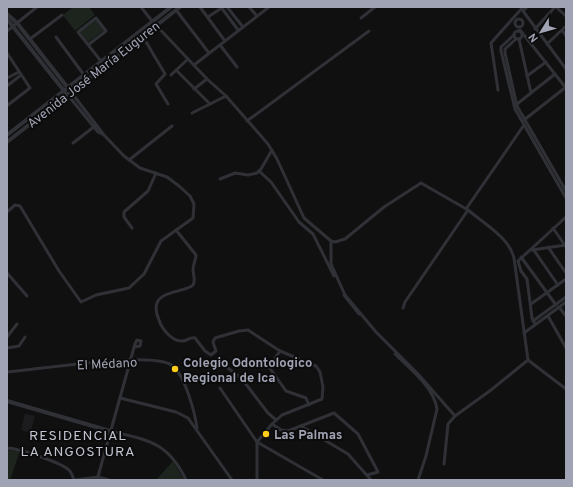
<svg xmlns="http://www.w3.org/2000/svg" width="573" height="487" viewBox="0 0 573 487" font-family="Overpass,sans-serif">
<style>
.built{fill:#1c1c1e}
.green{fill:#1c241d}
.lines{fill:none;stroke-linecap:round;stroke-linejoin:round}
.minor{stroke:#303136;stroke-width:3}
.tertiary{stroke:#303136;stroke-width:4}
.poi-dot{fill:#fecd1a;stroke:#0b0b0c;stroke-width:1.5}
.labels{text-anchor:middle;stroke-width:4;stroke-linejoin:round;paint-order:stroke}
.street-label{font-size:13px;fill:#a0a3b3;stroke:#0b0b0c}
.poi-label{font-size:13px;font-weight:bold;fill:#a0a3b3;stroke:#0b0b0c;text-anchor:start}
.neighbourhood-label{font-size:14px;letter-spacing:1px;fill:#c1c3cf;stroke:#0b0b0c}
</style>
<rect width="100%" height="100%" fill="#101011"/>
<path class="built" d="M25,414L35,416L30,433L21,430Z"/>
<g class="green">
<path d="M73,7H89L95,15L75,31L63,15Z"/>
<path d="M96,20L104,30L88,42L80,32Z"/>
<path d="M7,450L20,451L10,480H7Z"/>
<path d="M173,461L184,480H156Z"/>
</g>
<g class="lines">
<g class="minor">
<path d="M141,7L152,21L207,79L226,96L268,144L277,159L304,218L331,241V264L345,295L376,332L418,374L455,416L448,424L444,464"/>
<path d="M200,7L225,41"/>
<path d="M221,7L238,30"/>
<path d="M227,7L243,27"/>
<path d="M249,7L257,16"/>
<path d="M527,7L523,11L566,69"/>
<path d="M556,7L566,16"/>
<path d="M176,10L209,53"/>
<path d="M208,17L223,7"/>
<path d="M361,18L375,7"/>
<circle cx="519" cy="23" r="4"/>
<path d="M535,29L555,7"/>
<path d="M520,30L566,88"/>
<path d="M562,30L566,36"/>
<path d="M7,31L37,7"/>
<circle cx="518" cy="35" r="4"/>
<path d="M142,35L165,74L156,84L168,104"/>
<path d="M514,35L501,47V51L515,109L566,198"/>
<path d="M56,37L84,75"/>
<path d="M30,39L62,15"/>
<path d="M516,39L505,49V53L517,106L566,191"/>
<path d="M519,39L531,93"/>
<path d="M547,44L566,26"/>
<path d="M88,45L106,31L96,18L78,32L104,65"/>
<path d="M220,45L237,67"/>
<path d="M7,53L30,88L8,105L7,103"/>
<path d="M194,65L269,7"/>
<path d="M176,70L210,104"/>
<path d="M171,75L188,59"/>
<path d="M527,76L546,62"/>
<path d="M7,78L19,72"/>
<path d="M7,86L21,75"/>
<path d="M194,89L207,79"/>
<path d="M498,90L491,43L523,7"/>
<path d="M71,92L104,135"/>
<path d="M517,104L555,74"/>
<path d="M192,113L226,96"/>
<path d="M524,120L566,87"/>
<path d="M247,121L369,31"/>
<path d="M73,143L95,126"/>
<path d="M129,160L172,126"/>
<path d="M259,171L271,182L299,222L313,234L334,276"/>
<path d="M220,179L235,173L248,175L257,173L261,169L272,150"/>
<path d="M466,209L524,125"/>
<path d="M7,212L15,205L20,206L59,271L81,302L96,295L129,288L144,274L161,241L193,218L194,204L190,196L179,186L167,177L140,168L124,156L104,135L98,132L67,94"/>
<path d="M132,228L124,217V212L148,191L156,173"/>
<path d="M553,228L566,247"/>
<path d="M176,230L196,255C196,260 193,264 193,270C193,274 196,281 193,285C185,294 145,288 159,320C162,329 172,342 183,341C188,340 190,337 195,338L205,351L211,355L216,351L213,342L215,338L239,331L248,330L280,351L316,366L320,372L323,387L322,399L282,415L272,424L257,442L323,480"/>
<path d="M331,241L335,242L345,239L384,207L421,183L468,210"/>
<path d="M548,247L566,273"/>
<path d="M533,249L558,285"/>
<path d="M532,250L566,245"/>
<path d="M521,257L556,305"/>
<path d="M7,273L27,296"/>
<path d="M344,295L359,314"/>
<path d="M531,304L566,279"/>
<path d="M559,307L566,316"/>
<path d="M403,308L405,302L468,210C483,223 509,237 514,258L528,360L491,390L455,416"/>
<path d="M548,316L566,348"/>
<path d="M533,321L566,297"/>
<path d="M535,324L532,318L527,279L521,271L518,261L566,217"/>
<path d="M524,333L566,302"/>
<path d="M7,337L17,324"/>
<path d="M7,348L19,346L25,337"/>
<path d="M280,351L269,367L286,391L306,398L309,405"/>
<path d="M395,354C410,369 434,387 437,409L426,456L418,480"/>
<path d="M528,360L566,389"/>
<path d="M219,361L242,379L268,413L276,420"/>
<path d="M7,372C37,370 153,350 173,366C185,376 195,413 197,428"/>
<path d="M220,388L257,442V480"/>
<path d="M120,398L176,412L188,418L232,480"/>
<path d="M272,424L281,430L288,431L334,413L358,434L378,472L367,475"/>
<path d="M301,426L348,454L371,480"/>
<path d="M110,431C148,440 168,442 186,480"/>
<path d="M7,448C18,448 63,463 70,471C72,474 73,477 74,480"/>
<path d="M75,480L98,477L109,480"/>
<path d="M97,480L135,344L137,340L141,341L140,346L134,347"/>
</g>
<g class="tertiary">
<path d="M7,14L17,23L68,88"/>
<path d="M7,19L65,92"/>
<path d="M7,135L171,7"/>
<path d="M7,142L180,7"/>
<path d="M7,401L110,431"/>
</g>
</g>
<g class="poi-dot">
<circle cx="175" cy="369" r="4"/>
<circle cx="266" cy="434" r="4"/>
</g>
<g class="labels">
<g class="street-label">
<text transform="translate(93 74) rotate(-38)" y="5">Avenida José María Euguren</text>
<text transform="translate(107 363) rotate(-3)" y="5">El Médano</text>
</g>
<g class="poi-label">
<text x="183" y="367">Colegio Odontologico<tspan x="183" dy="15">Regional de Ica</tspan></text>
<text x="274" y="439">Las Palmas</text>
</g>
<g class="neighbourhood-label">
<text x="78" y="440">RESIDENCIAL<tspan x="78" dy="16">LA ANGOSTURA</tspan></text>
</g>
</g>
<rect width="573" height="487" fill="none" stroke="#a0a3b3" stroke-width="16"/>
<g transform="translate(541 32) rotate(233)" stroke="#0b0b0c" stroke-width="3" paint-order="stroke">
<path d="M0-3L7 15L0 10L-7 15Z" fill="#a0a3b3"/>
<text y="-6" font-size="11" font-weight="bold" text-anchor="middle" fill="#a0a3b3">N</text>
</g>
</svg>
